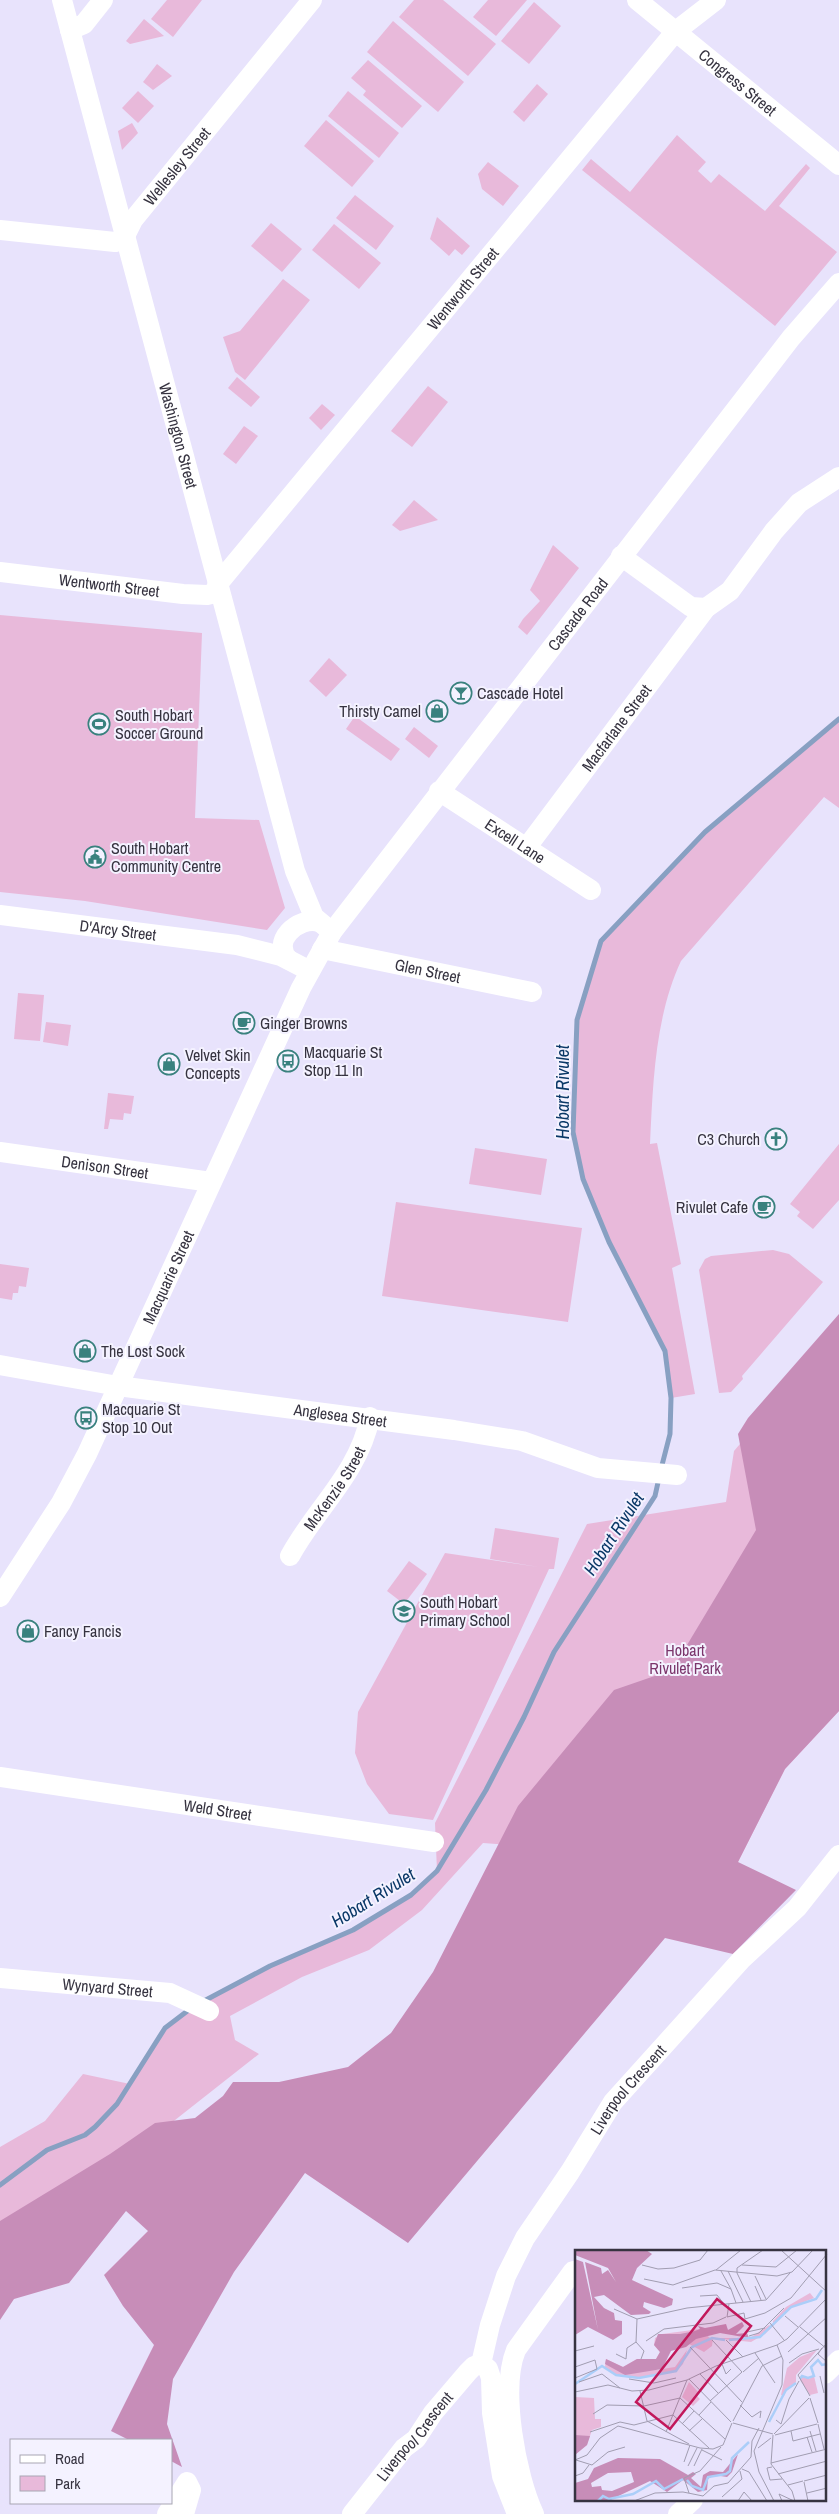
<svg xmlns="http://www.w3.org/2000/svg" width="839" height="2514" viewBox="0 0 839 2514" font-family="'Archivo Narrow',sans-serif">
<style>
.green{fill:#e8b9da}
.forest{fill:#c78db8}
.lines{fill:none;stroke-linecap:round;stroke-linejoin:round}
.stream{stroke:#88a0c2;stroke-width:5}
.minor{stroke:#fff;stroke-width:20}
.labels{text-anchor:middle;stroke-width:4;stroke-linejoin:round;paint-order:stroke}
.street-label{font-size:16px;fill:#363340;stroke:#f4f2ff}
.poi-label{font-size:16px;fill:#363340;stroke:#f4f2ff;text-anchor:start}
.park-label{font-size:16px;fill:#7b356b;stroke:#f4f2ff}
.water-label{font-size:18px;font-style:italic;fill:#0a3867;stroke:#f4f2ff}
.inset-river{fill:none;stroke:#abcef9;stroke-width:2.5}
.inset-road{fill:none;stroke:#a19db1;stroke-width:1}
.view{fill:#c2185b;fill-opacity:0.15;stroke:#c2185b;stroke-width:2.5}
.inset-edge{fill:none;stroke:#363340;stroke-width:2.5}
</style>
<rect width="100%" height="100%" fill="#e8e3fc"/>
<g class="green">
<path d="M167,0H202L173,37L151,19Z"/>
<path d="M414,0H443L496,44L468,76L399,17Z"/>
<path d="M488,0H527L496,36L473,17Z"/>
<path d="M534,2L561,26L529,64L501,41Z"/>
<path d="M144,19L164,36L130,44L126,41Z"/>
<path d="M393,21L464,82L438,112L367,52Z"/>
<path d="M368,60L422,106L402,128L363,95L366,91L351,78Z"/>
<path d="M157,64L172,76L153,90L143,82Z"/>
<path d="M537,84L548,94L524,122L513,112Z"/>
<path d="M138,91L154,106L138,123L122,108Z"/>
<path d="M348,91L399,133L379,158L328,116Z"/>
<path d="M326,120L374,161L352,187L304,146Z"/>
<path d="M132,123L138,133L122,150L118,131Z"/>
<path d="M677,135L706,162L698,171L711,183L719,174L765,211L806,164L810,168L779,206L837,252L775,326L582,170L591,159L630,192Z"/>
<path d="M488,162L519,186L503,206L482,189L478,174Z"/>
<path d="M355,195L394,226L376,250L336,218Z"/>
<path d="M437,217L470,246L462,255L455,249L449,256L430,239Z"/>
<path d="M271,223L302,249L282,272L251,246Z"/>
<path d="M334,224L381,263L359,289L312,250Z"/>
<path d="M283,279L310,300L245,380L235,372L223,337L240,331Z"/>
<path d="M237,377L260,397L251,407L228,388Z"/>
<path d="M428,386L448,402L412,447L391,431Z"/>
<path d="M322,404L335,415L321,430L309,418Z"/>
<path d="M244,426L258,436L236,464L223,454Z"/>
<path d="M414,500L438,520L400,531L392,525Z"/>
<path d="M553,545L579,568L527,635L518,627L523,619L540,601L530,590Z"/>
<path d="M0,615L202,633L195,818L259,820L285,908L267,930L85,901L0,892Z"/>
<path d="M329,658L347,675L326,697L309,681Z"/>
<path d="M355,716L400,749L391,761L346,729Z"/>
<path d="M839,719V808L824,797L681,961C655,1017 653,1082 650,1144L657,1143L681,1264L672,1268L695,1394L671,1398L665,1351L609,1242L583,1179L573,1132L577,1020L601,941L705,832Z"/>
<path d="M414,727L438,746L429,758L405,739Z"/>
<path d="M18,993L44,995L40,1041L14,1039Z"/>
<path d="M46,1022L71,1025L68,1046L43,1042Z"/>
<path d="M108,1093L134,1096L131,1114L124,1113L123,1120L110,1119L108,1129H104Z"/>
<path d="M839,1144V1200L813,1229L797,1216L800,1212L790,1204Z"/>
<path d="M475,1148L547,1159L541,1195L469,1184Z"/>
<path d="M396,1202L582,1228L568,1322L382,1296Z"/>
<path d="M773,1250L789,1254L823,1282L742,1376L743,1379L731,1392L719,1393L699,1270L705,1259L711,1256Z"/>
<path d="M0,1264L29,1268L26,1287L19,1286L18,1293H13L12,1300L0,1298Z"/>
<path d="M839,1328V1711L785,1769L738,1862L483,1843L422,1910L369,1950L302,1977L230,2016L235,2040L259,2054L57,2213L0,2242V2147L45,2121L83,2074L130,2084L165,2028L183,2013L270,1966L353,1930L411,1895L437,1871L435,1823L587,1524L726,1502L734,1451Z"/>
<path d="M495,1528L559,1538L554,1569H549L433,1820L389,1814L367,1784L355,1753L358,1712L445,1553L539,1567L490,1559Z"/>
<path d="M409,1561L427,1574L404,1604L387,1591Z"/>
</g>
<path class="forest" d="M839,1314V1711L785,1769L738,1862L796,1890L733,1954L665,1938L408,2243L305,2173L234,2272L173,2379L167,2424L182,2467L171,2461V2440H129L111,2431L154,2345L123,2306L104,2275L148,2231L126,2211L69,2283L14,2299L0,2320V2221L110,2154L155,2123L195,2118L223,2096L233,2082H279L348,2067L391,2033L433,1972L518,1806L614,1690L672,1670L756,1530L738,1434L748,1418Z"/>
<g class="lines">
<g class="stream">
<path d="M661,1469L670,1434L671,1398L665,1351L609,1242L583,1179L573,1132L577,1020L601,941L705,832L839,719"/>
<path d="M202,2002L270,1966L353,1930L411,1895L437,1871L486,1790L524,1717L554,1652L655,1496L659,1478"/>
<path d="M0,2185L47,2150L85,2135L95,2127L117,2104L165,2028L190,2009"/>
</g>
<g class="minor">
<path id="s1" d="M62,0L295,871L314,917L332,932"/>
<path id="s2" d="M637,0L839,165"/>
<path d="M70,30L84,24L103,0"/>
<path id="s3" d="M0,230L115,242L124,238L133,220L312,0"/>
<path d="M621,556L691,607L706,608"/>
<path id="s4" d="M0,572L183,594L207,595L219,592"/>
<path id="s5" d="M217,585L676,31L716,0"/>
<path id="s6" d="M439,791L591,890"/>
<path id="s7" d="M527,847L706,608L730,591L774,531L799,503L839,477"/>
<path id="s8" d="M0,915L237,945L281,956L310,971"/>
<path id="s9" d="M322,949L532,992"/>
<path d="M289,960C270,942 298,916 319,922"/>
<path id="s10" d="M0,1152L211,1182"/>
<path id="s11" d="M0,1365L118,1386L454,1430L522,1441L598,1468L677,1475"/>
<path id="s12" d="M290,1556C316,1508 359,1473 370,1417"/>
<path id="s13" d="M0,1597L61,1503L87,1454L301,988L332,932L791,338L839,283"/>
<path id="s14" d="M0,1777L434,1842"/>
<path id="s15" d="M0,1978L170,1993L209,2011"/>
<path id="s16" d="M481,2364L490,2325L506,2276L525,2238L570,2172L613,2102L741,1960L797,1908L839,1855"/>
<path d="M825,2374L839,2360"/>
<path d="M167,2514L187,2482L191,2490L184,2514"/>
<path id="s17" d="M352,2514L404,2448L416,2439L433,2413L468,2372L474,2366L481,2364L488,2369L491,2378L492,2413L502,2476L517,2514"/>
<path d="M534,2514C516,2476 500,2389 516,2350L573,2271"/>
<path d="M678,2514L693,2500"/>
</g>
</g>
<defs>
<g id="bar-ring" transform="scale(1.125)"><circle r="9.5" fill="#f4f2ff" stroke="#39817e" stroke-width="1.5"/><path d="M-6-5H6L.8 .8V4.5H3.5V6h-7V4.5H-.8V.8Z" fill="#39817e"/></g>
<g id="shop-ring" transform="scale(1.125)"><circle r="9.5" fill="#f4f2ff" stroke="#39817e" stroke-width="1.5"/><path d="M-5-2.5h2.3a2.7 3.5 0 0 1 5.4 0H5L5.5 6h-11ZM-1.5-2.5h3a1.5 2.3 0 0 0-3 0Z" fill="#39817e"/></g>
<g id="stadium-ring" transform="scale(1.125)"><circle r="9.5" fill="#f4f2ff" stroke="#39817e" stroke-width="1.5"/><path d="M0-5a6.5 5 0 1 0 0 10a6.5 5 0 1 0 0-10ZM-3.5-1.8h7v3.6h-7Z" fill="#39817e"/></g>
<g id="civic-ring" transform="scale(1.125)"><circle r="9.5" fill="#f4f2ff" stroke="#39817e" stroke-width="1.5"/><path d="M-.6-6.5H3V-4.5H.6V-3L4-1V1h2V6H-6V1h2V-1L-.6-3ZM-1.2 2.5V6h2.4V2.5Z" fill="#39817e"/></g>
<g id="cafe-ring" transform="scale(1.125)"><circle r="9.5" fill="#f4f2ff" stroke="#39817e" stroke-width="1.5"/><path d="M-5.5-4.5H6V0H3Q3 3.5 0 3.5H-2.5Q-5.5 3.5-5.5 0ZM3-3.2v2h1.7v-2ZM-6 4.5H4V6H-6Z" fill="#39817e"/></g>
<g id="bus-ring" transform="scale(1.125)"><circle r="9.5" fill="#f4f2ff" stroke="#39817e" stroke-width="1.5"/><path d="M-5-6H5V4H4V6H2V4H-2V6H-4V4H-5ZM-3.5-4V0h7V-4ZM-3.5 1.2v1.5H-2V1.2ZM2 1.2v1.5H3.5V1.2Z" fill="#39817e"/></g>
<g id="church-ring" transform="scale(1.125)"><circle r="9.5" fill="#f4f2ff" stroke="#39817e" stroke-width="1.5"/><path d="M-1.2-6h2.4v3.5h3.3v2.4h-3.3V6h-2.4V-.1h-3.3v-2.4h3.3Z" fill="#39817e"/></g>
<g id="school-ring" transform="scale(1.125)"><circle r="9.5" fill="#f4f2ff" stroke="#39817e" stroke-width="1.5"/><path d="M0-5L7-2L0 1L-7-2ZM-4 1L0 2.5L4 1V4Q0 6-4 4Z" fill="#39817e"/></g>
</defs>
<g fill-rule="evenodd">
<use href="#bar-ring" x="461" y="693"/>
<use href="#shop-ring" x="437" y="711"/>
<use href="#stadium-ring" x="99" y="724"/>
<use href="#civic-ring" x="95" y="857"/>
<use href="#cafe-ring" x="244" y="1023"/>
<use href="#bus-ring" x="288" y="1061"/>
<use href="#shop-ring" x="169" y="1064"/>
<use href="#church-ring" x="776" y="1139"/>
<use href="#cafe-ring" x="764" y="1207"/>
<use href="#shop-ring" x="85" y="1351"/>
<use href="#bus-ring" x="86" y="1418"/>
<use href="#school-ring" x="404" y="1611"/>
<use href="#shop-ring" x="28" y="1631"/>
</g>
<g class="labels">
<g class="street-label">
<text dy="6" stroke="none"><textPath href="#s2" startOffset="130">Congress Street</textPath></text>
<text dy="6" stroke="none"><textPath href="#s3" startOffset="215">Wellesley Street</textPath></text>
<text dy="6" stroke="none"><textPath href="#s5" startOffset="385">Wentworth Street</textPath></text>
<text dy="6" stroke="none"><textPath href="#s1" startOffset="451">Washington Street</textPath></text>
<text dy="6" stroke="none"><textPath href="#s4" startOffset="110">Wentworth Street</textPath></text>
<text dy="6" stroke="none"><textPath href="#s13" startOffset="1146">Cascade Road</textPath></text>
<text dy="6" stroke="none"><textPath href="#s7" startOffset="149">Macfarlane Street</textPath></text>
<text dy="6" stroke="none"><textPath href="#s6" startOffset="91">Excell Lane</textPath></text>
<text dy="6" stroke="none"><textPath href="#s8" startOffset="119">D'Arcy Street</textPath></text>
<text dy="6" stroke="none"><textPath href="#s9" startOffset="108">Glen Street</textPath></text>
<text dy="6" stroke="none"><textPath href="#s10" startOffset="106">Denison Street</textPath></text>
<text dy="6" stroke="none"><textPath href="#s13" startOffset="362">Macquarie Street</textPath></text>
<text dy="6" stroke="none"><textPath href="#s11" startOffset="344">Anglesea Street</textPath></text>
<text dy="6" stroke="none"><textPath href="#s12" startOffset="81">McKenzie Street</textPath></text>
<text dy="6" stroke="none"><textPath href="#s14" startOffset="220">Weld Street</textPath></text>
<text dy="6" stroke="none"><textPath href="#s15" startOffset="108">Wynyard Street</textPath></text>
<text dy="6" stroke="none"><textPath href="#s16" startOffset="315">Liverpool Crescent</textPath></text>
<text dy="6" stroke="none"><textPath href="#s17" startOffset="100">Liverpool Crescent</textPath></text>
</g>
<g class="poi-label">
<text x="477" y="699">Cascade Hotel</text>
<text x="421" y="717" text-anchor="end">Thirsty Camel</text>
<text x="115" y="721">South Hobart<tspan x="115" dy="18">Soccer Ground</tspan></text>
<text x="111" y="854">South Hobart<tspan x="111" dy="18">Community Centre</tspan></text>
<text x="260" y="1029">Ginger Browns</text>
<text x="304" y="1058">Macquarie St<tspan x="304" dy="18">Stop 11 In</tspan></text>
<text x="185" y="1061">Velvet Skin<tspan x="185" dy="18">Concepts</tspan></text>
<text x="760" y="1145" text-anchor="end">C3 Church</text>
<text x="748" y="1213" text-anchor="end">Rivulet Cafe</text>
<text x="101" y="1357">The Lost Sock</text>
<text x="102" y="1415">Macquarie St<tspan x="102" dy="18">Stop 10 Out</tspan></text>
<text x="420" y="1608">South Hobart<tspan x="420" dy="18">Primary School</tspan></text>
<text x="44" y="1637">Fancy Fancis</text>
</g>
<g class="park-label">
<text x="685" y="1656">Hobart<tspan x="685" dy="18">Rivulet Park</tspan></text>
</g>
<g class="water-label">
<text transform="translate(563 1092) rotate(-90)" y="6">Hobart Rivulet</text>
<text transform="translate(614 1534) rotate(-57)" y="6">Hobart Rivulet</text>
<text transform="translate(373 1898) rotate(-32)" y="6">Hobart Rivulet</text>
</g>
</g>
<g transform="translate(575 2250)">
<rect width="251" height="251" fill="#e8e3fc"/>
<path d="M235,43L239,48L216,57L198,76V71L211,57ZM194,75L197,77L190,84L176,92L138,88L137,96L129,102L114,94L95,100L81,120L100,117L112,100L108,114L101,121L64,128L41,125L30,117L31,109L48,117L62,109H81L85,102L79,95L80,88L87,84L125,79L135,88H175ZM242,100L221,125V132L211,139L209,146L206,145L212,118L225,107ZM227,126L234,129L239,126L243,143L235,145L225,130ZM114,132L124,143L122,146L125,149L118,156L107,147ZM0,147L19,148L20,169H26V177L17,180L12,195L1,204Z" fill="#e8b9da"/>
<path d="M0,0H71L77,4L62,18L57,30L98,49L97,55L89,58L69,52L68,57L76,62L74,64L56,65L29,45L19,47L29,58L39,63L40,70L47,71V84L38,90L13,77L0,85V9L8,12L23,80L10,12L26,18L27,24L33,20L41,32L33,18L0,5ZM167,72L169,76L161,84L172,83L174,88L145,83L121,89L111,97L96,101L87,119L50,125L30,114L31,109L48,117L62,109H81L85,102L79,95L83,84H105L120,81L125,79L123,76L130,78L151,74L153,80ZM0,185L15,186L12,195L1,204ZM163,204L157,222L152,227L139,225L133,229L132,240L123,242L108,230L92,242L75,231L35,250L0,251V233L13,229L19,218L43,208L85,209L113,225L118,222L121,224L116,228L126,237L128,225L135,221L148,222ZM56,222L59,232L37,241L27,240L26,236L17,237L16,233L33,223Z" fill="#c78db8" fill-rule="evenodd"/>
<path class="inset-river" d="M154,90L185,87L216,57L241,49L247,40M225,129L227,126L233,128L239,126L236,117L243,110L247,115L252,114M0,134L27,116L41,125L64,128L101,121L117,97L137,88L150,90M194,172L211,140L221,133M112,230L117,236L128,240L133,227L151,224L155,221L157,208L174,192M23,251L28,246L34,249L58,244L81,231L89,239L108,229"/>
<path class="inset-road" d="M206,0L252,42M67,15L83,19L99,18L125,10L133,0M167,15L201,17L222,0M141,20L166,0M146,21L156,39M153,21L168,52M162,23V18L188,0M162,23L176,52M180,26L191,49M69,29L98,35L140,20L202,26L217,22L238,0M180,36L186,50M107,38L142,33L156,39L161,53M125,46L142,45L149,54M154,54L152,67L169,63L170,69L190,63L216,48L252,4M39,59L62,69L112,58L191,50L215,23M210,66L223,77M62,69L61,92L69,101L66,109M195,73L209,90M225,77L252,99M172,82L190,78M174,86L184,83L209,58M137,90L167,122M151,90L168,107M71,91L89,79L138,73L151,67M115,97L167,152M247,98L243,104L252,112M0,101L19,96M213,102L252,67M180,103L200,133M41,104L51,109L52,98L61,92M214,113L227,104L244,99M147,114L151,124L156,119M0,117L20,110L22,119L0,128M168,122L184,108M125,124L143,143M245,126L249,143M54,129L79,133L101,128M114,129L156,172M4,132L27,124L45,138M65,141L72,171L114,194M0,142L33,135L57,141L74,140L112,130L141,116L202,95M235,146L223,125L252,93M105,148L150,189M235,148L243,173M135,151L167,122M165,155L177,167L186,161L185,168M18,164L32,155L69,156L105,148M124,165L136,152M201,170L206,174L214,149L224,131M158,171L187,116L207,106M158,173L198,184M107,174L119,161M243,174L249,199M114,181L127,169M216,181L218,191L245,184M235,181L241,201M15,182L45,172L59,175L98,165L134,198M91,182L112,130M199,184L234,148M198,185L196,214L217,241L220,251M200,185L242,174M232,187L237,202M183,198L196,188M127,200L147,210M0,210L12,205L25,188L43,176L125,198L138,199L148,195L157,173M1,210L17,215L33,202L50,197M109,212L115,195M196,213L252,199M113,216L122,198M119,216L127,199M197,217L192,218L195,230L207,229M167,219L174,222L192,251M203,224L252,211M0,226L8,223L14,215M229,231L252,225M229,232L233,251M213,235L228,231M114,243L109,228L125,221L146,197M232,243L252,238M147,247L167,229L165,221M59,251L80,243L108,242L128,246L139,236L153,233L176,207L177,191L184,178M163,251L169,242L177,251M199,251L184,222L179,201L207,135L208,110L202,95L212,89L252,48M207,251L204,244L219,251"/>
<path class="view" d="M142,49L176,76L95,179L61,152Z"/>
<rect width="251" height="251" class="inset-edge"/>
</g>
<rect x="10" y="2439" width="162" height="65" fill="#f4f2ff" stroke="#a8a6b3"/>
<rect x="20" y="2455" width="25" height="8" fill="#ffffff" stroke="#a8a6b3"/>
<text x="55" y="2464" font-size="15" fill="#363340">Road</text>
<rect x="20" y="2476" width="25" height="15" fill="#e8b9da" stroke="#a8a6b3"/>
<text x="55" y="2489" font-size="15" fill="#363340">Park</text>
</svg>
